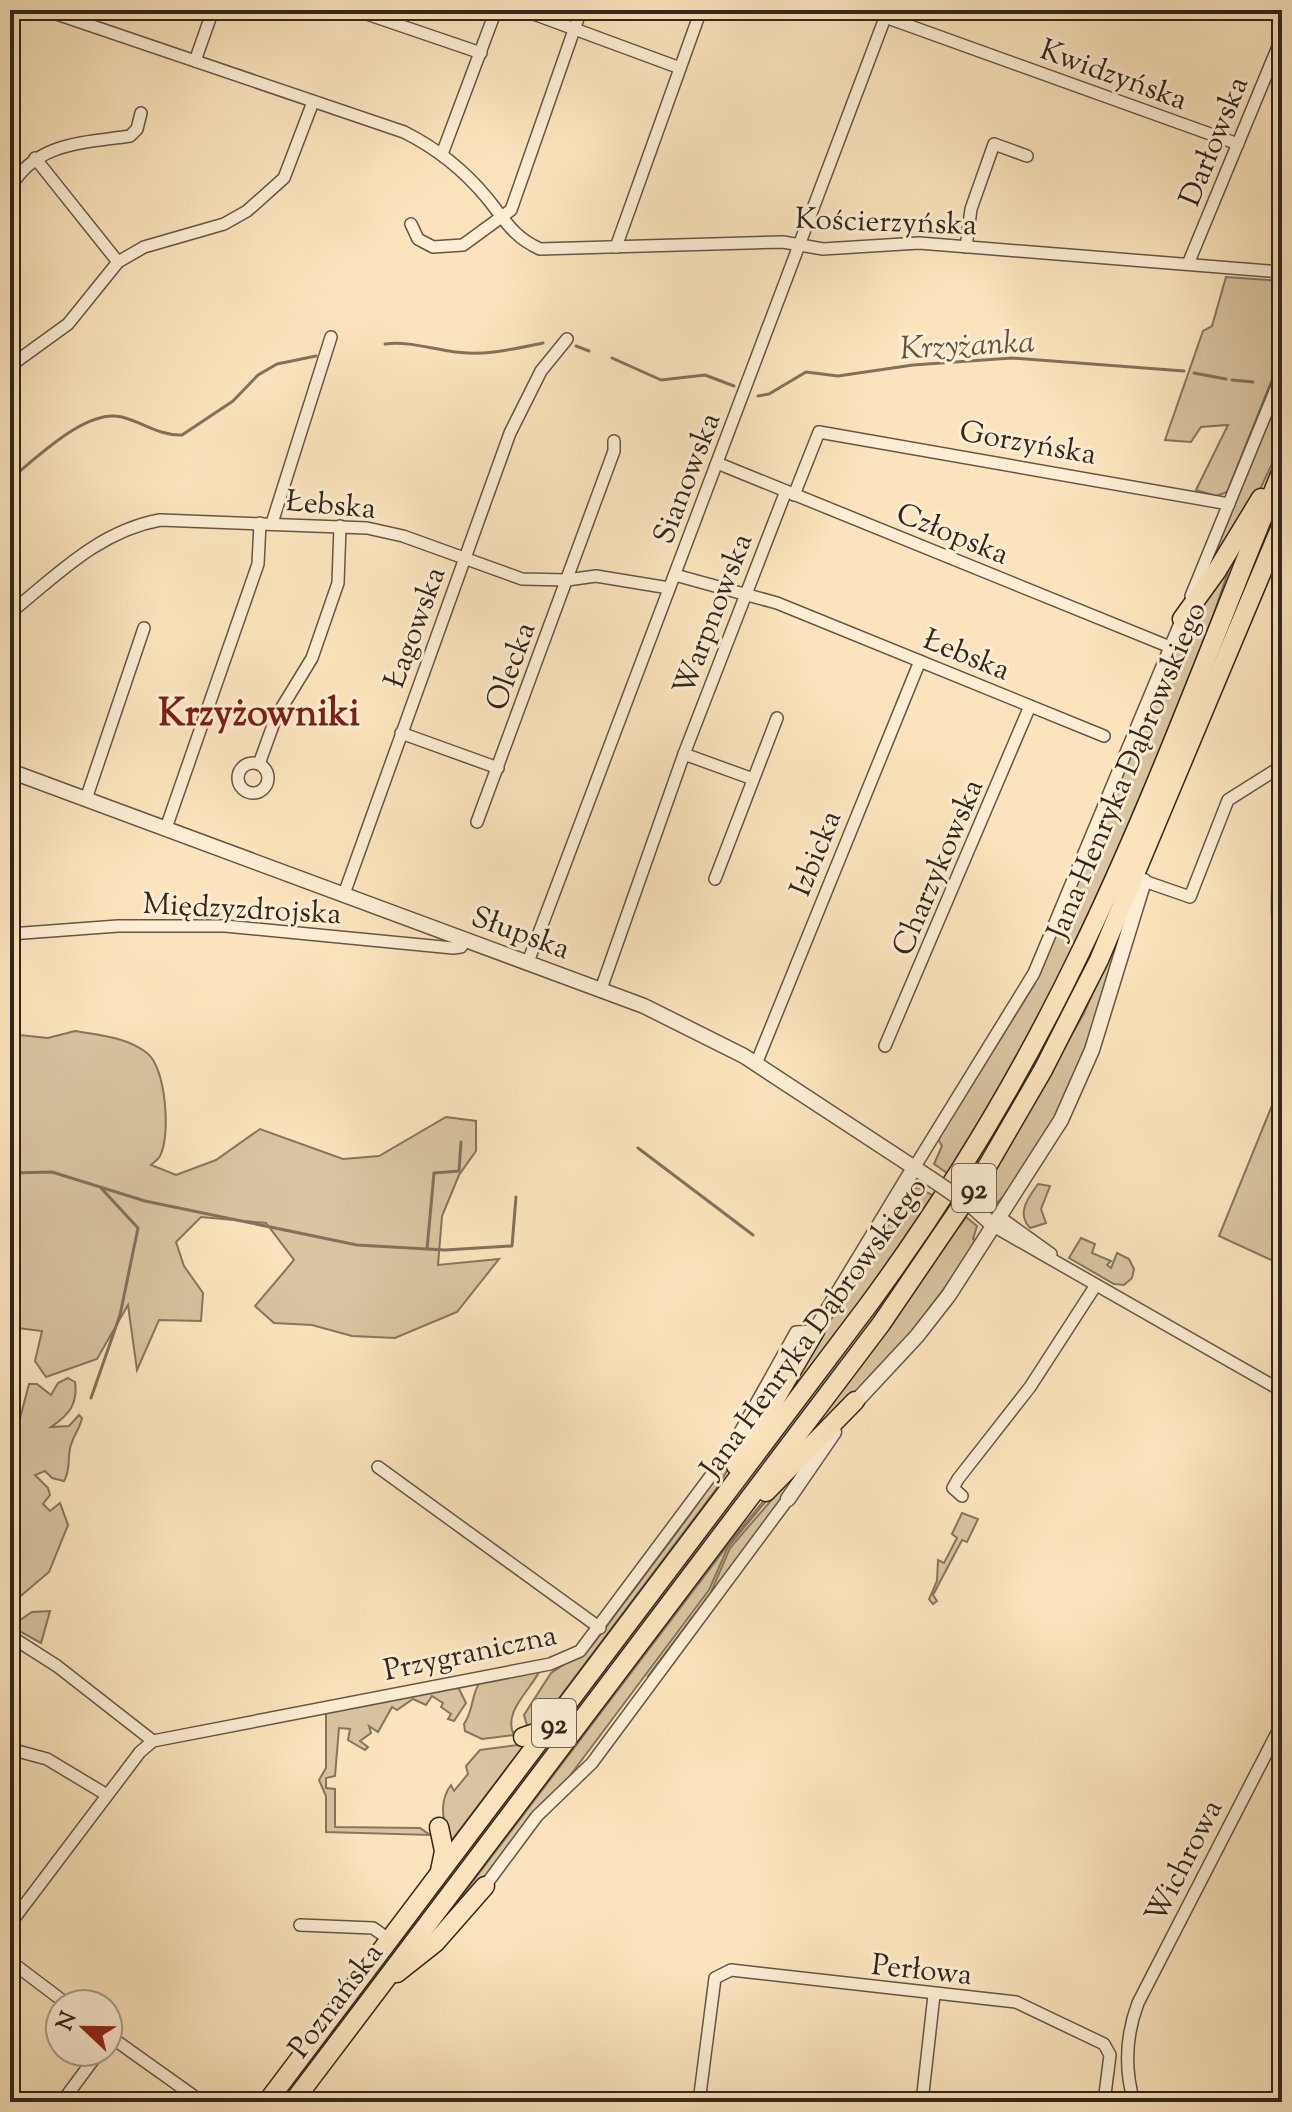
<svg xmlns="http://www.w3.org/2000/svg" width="1292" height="2112" viewBox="0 0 1292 2112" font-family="'Sorts Mill Goudy',serif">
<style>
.green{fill:#d9c4a1;stroke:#86755e;stroke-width:2}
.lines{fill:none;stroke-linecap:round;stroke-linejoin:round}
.stream{stroke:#82715b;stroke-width:3}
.minor-casing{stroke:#655644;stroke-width:14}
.tertiary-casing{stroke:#655644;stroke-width:17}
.primary-casing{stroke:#33261b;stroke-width:21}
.minor{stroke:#fcedd4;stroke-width:11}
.tertiary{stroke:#fcedd4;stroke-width:14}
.primary{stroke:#fbe4bd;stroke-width:18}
.tertiary-bridge-casing{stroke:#655644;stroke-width:17;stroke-linecap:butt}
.tertiary-bridge{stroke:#fcedd4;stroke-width:14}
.labels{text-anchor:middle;stroke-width:6;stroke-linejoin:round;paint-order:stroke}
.shield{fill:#fcedd4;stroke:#6f6252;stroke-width:2}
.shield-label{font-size:28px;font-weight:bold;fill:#33261b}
.street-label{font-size:30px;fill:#33261b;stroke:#fcedd4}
.water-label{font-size:32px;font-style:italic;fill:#615240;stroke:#fcedd4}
.district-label{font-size:38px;font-weight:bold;fill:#7a1f14;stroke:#fcedd4}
</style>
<rect width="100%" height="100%" fill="#fbe4bd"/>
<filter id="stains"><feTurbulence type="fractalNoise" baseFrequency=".0025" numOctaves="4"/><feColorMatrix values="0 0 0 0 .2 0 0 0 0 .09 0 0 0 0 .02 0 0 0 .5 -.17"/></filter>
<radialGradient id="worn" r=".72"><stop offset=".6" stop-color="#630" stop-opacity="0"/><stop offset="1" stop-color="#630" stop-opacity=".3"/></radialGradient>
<g class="green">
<path d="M1226,277L1282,281V354L1227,492L1216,496L1196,490L1228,425L1201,427L1191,442L1165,440L1203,331L1212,326Z"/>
<path d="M1282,390V442L1252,507L1209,567Z"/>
<path d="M1282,486V509L1090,966L982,1163L897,1292L440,1897L434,1892L1006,1105Z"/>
<path d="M1231,563L1204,643L1107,878L1060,981L950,1175L934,1164L942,1146L938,1139L1034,985L1182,635Z"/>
<path d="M1282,813V1022C1273,953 1264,880 1282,813Z"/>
<path d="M1131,905L1091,1043L1062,1112L1005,1195L997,1203L980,1196L1084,1013Z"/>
<path d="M75,1031C99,1035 127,1037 147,1053C166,1067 171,1136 160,1156C158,1160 154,1162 151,1165L176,1175L216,1160L260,1129L343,1159L379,1156L446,1117L476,1121V1151L459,1175L442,1216L438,1265L499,1259L457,1312L395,1338L352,1336L312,1325L274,1323L255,1306L294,1260L266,1223L201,1217L176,1242L184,1266L203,1293L201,1321L159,1320L137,1370L128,1305L97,1359L46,1377L35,1361L42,1331L10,1327V1034L48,1038Z"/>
<path d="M1282,1071V1265L1219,1236L1273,1103Z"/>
<path d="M1038,1184L1050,1186L1041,1209L1046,1223L1030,1228C1016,1213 1028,1198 1038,1184Z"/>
<path d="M917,1187L936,1197L746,1458L900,1201H906Z"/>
<path d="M966,1217L977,1226L973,1239L978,1243L893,1357L805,1440Z"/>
<path d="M1081,1238L1095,1244L1092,1253L1111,1261L1107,1265L1111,1268L1117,1253L1129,1259L1134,1269L1132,1278L1124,1285L1114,1284L1069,1258Z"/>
<path d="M797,1344V1352L717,1488L550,1710L528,1729L524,1715L551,1673L591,1647L689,1516L734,1451Z"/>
<path d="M68,1378L75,1382C78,1404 69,1415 51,1427L69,1426L79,1415L82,1418C80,1428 75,1433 72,1442C66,1455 72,1468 64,1481L52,1478L45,1471L35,1475L48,1488L50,1495L43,1504L50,1511L60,1503L68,1525L49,1572L10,1605V1457L29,1384H37L51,1395L58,1383Z"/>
<path d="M794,1474H800L652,1679L648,1676L711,1592L730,1548Z"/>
<path d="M765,1499H768L728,1547L709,1590L569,1777L483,1885L417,1955L734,1537Z"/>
<path d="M962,1513L978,1519L967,1542L962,1540L933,1595L937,1601L933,1604L929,1599L937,1581L938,1560L944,1563L957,1538L952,1534Z"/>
<path d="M10,1611L20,1620L32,1612L50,1611L41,1643L10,1626Z"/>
<path d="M540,1670C531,1690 502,1712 514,1735L482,1739L465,1731L464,1724C474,1710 471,1694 480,1682Z"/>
<path d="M458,1687L466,1703L454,1721L448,1719L451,1714L441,1707L443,1703L432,1696L426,1705L413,1699L397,1710L392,1707L378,1732L369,1726L371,1733L360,1741L368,1747L365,1750L348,1740L350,1729L339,1728L335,1776L326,1778V1788L335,1789V1827L420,1828L430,1835L326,1832V1796L319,1780L326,1768V1711Z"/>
<path d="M525,1744L448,1845C445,1824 437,1803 451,1785L454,1791L468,1774L466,1766L480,1750Z"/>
<path d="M410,1922L418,1925L286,2102H274Z"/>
</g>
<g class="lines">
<g class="stream">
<path d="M385,344C409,341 431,349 455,352C486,356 513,349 543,343"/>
<path d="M576,346L589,351"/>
<path d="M612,358L661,380L705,375L734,386"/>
<path d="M1194,373L1226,379"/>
<path d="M1232,380L1253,382"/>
<path d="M758,396L769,394L806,372L838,376L913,365L1012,358L1184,371"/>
<path d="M10,479C37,458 86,408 122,417C142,422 160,436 182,435L233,401L258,375L277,364L316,356"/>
<path d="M638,1148L753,1235"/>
<path d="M10,1173L52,1172L145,1201L357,1245L445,1250L512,1246L516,1197"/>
<path d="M427,1249L434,1173L459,1171L461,1142"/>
<path d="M91,1398L120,1315L138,1228L101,1188"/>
</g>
<g class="minor-casing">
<g id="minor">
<path d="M45,10L404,132C436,148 464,170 487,198C505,220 513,237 540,249L783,242L823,249L919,243L1282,272"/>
<path d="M355,10L481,53"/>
<path d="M523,10L680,68"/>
<path d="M885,17L1238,144"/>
<path d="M195,61L213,10"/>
<path d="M442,154L496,10"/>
<path d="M35,158L118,262"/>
<path d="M10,188C36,142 83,143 130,136L137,129L141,113"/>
<path d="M411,224L418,239L433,247L463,245L511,210L581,10"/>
<path d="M616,247L701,10"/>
<path d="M966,247L971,209L994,144L1027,156"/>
<path d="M1188,264L1282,37"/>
<path d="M10,366L68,324L118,262L144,247L224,224L247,211L284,178L313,102"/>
<path d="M717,463L1170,647"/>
<path d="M794,495L819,432L1229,504"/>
<path d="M272,523L331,337"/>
<path d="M675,575L777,603L1104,736"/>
<path d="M1191,596L1282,374"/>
<path d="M10,613C57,575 99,531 160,520L367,528L403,536L522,579L567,580L596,576L669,588"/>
<path d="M401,733L498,768"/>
<path d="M684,754L753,779"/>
<circle cx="253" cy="778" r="15"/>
<path d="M259,764L276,717L312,658L338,583L340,526"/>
<path d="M86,799L144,628"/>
<path d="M477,822L614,451V441"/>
<path d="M166,828L258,564L260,523"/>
<path d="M715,879L777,718"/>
<path d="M1144,881L1190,897L1228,800L1282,766"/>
<path d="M344,894L510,433L541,371L567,339"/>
<path d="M10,934L118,926H225L453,948L461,947L466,939"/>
<path d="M528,962L888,10"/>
<path d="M601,989L684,754L786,491"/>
<path d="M885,1046L1030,706"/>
<path d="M756,1064L920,661"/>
<path d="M914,1168L1034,973L1183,616"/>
<path d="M1001,1218L1051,1254"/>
<path d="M995,1227L1282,1391"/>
<path d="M378,1467L600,1628"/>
<path d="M962,1496L953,1488L958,1479L1030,1387L1096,1285"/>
<path d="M10,1636L57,1666L153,1741"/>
<path d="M10,1749L47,1759L107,1795"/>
<path d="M485,1886L537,1816L592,1763L788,1499"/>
<path d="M10,1924L140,1752L153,1741L550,1664L580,1651L730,1450L796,1332L815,1331"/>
<path d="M300,1925L373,1928L390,1940"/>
<path d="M10,1961L67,2004"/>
<path d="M108,2035L202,2102"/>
<path d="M700,2097L743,2102"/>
<path d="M62,2102L99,2052"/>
<path d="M699,2102L715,1978L731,1970L1016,2002L1104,2044L1110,2055L1104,2102"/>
<path d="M922,2102L934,1995"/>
<path d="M1134,2102C1124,2068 1126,2035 1138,2003L1282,1723"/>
</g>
</g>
<g class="tertiary-casing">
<g id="tertiary">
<path d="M10,771L644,1006L744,1056L930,1178"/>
<path d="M974,1208L995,1227"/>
<path d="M815,1331L914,1168"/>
<path d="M850,1408L917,1336L949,1295L1061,1120L1092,1050L1144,881"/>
<path d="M788,1499L834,1432"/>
</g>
</g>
<g class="primary-casing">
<g id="primary">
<path d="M1182,619L1216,572L1261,498"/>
<path d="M736,1466L815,1331"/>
<path d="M766,1492L855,1401"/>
<path d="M523,1737L550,1728"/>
<path d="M439,1827L444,1851L440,1871"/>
<path d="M397,1973L435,1943L485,1886"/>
<path d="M267,2102L869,1304C949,1195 1019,1079 1078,957C1155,799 1215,632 1282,470"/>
<path d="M293,2102L881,1324L981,1177L1043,1070L1099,960L1282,524"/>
</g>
</g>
<use href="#minor" class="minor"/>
<use href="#tertiary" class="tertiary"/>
<use href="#primary" class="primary"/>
<g class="tertiary-bridge-casing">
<path id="tertiary-bridge" d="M930,1178L974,1208"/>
</g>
<use href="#tertiary-bridge" class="tertiary-bridge"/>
</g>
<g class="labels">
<g class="shield">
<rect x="952" y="1164" width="44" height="48" rx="6"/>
<rect x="532" y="1699" width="44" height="48" rx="6"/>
</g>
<g class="shield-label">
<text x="974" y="1198">92</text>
<text x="554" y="1733">92</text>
</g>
<g class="street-label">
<text transform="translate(1114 74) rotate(20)" y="10">Kwidzyńska</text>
<text transform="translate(1213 141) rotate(-68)" y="10">Darłowska</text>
<text transform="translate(886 221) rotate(2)" y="10">Kościerzyńska</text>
<text transform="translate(1028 442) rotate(10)" y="10">Gorzyńska</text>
<text transform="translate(686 478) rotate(-69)" y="10">Sianowska</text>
<text transform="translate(331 504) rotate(5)" y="10">Łebska</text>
<text transform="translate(953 533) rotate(22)" y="10">Człopska</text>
<text transform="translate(712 614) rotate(-69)" y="10">Warpnowska</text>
<text transform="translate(414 627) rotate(-70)" y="10">Łagowska</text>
<text transform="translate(967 654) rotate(22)" y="10">Łebska</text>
<text transform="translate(510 666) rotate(-70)" y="10">Olecka</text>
<text transform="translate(1126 770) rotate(-67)" y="10">Jana Henryka Dąbrowskiego</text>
<text transform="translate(815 853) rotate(-68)" y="10">Izbicka</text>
<text transform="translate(937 867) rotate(-67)" y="10">Charzykowska</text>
<text transform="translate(242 908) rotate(3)" y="10">Międzyzdrojska</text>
<text transform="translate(521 932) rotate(20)" y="10">Słupska</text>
<text transform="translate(813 1327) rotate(-54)" y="10">Jana Henryka Dąbrowskiego</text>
<text transform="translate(470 1652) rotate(-12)" y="10">Przygraniczna</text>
<text transform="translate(1183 1861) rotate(-63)" y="10">Wichrowa</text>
<text transform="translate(922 1969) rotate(6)" y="10">Perłowa</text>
<text transform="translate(335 2000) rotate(-53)" y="10">Poznańska</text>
</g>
<g class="water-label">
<text transform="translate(967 344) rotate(-3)" y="11">Krzyżanka</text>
</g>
<g class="district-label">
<text x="259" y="725">Krzyżowniki</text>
</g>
</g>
<rect width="1292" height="2112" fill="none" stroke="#fbe4bd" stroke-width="40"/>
<rect x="12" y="12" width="1268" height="2088" fill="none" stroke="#33261b" stroke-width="4"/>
<rect x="20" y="20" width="1252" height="2072" fill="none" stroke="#33261b" stroke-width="2"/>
<g transform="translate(84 2028) rotate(292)"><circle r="38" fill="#fcedd4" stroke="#ac9d8a" stroke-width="2"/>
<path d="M0-6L14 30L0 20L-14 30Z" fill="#8f2418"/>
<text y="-12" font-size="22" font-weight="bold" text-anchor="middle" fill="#33261b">N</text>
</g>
<rect width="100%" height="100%" filter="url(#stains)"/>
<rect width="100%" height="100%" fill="url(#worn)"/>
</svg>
